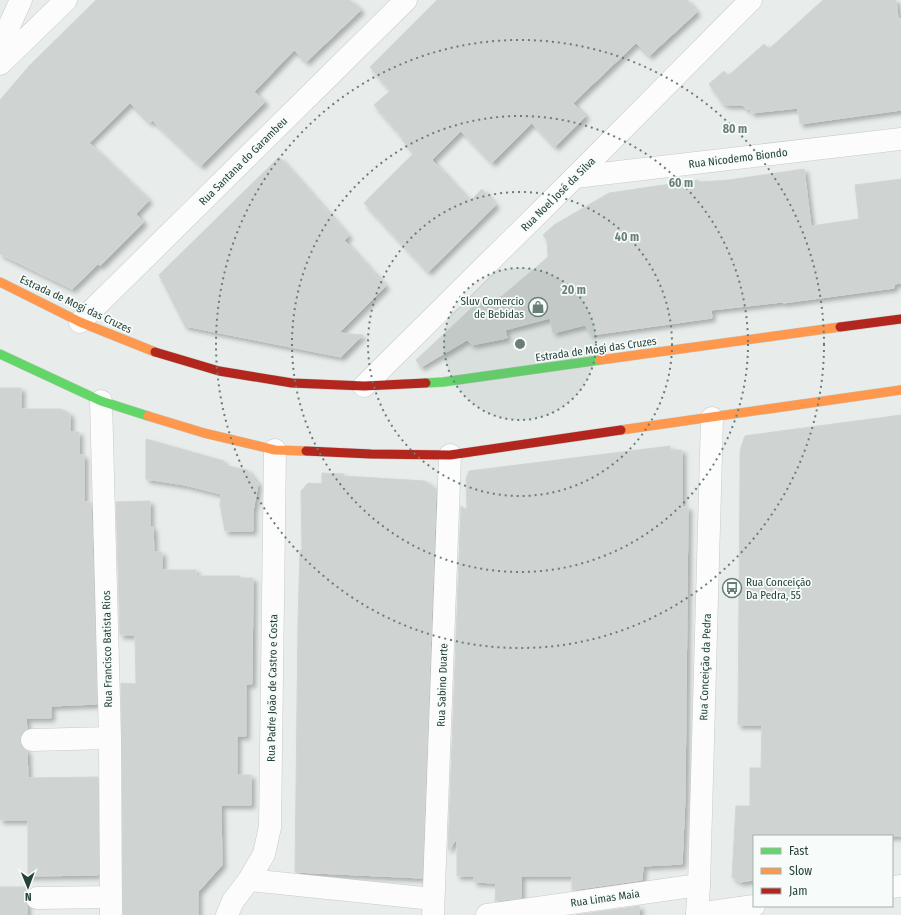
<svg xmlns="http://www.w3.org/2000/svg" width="901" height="915" viewBox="0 0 901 915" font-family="'Fira Sans Condensed',sans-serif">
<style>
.building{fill:#cfd4d2;stroke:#d1d6d4;filter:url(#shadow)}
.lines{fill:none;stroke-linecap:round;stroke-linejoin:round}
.street-casing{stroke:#c5cac8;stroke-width:23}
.fast-casing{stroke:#c3cbc8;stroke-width:10}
.slow-casing{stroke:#c3cbc8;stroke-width:10}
.jam-casing{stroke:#c3cbc8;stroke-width:10}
.street{stroke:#fcfcfc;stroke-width:22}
.fast{stroke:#63d668;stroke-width:9}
.slow{stroke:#ff974d;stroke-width:9}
.jam{stroke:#b3261e;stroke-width:9}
.ring{fill:none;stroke:#697e78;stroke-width:2;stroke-dasharray:2 4}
.labels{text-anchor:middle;stroke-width:3.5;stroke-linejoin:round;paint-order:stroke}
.street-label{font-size:11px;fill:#24423a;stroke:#f7fbf9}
.poi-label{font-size:11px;fill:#24423a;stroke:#f7fbf9;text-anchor:end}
.centre{fill:#697e78;stroke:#f7fbf9;stroke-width:2}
.ring-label{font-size:12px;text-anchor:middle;font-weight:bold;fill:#697e78;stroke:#f7fbf9;stroke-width:3.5;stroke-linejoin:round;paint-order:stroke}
</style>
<defs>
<filter id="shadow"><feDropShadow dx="3.5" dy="3.5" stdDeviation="2" flood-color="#0004"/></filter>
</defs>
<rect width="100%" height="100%" fill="#e8edeb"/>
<g class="building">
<path d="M96,0H350L361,10L306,62L294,50L254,92L265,102L201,166L152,120L150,123L130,103L89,143L149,200L136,214L144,222L100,266L98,264L72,289L0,254V100L30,65Z"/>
<path d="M437,0H687L697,12L649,56L636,43L573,103L586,116L555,147L532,123L492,163L461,131L432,160L470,201L482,189L496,205L428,272L364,203L414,153L402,140L404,139L374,105L390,91L370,67Z"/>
<path d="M823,0H896L898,19H901V110L800,124L798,108L751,113V109H746L743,105H729L723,104L709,84L724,71L728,76L764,44L769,49Z"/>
<path d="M279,157L349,236L344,240L386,286L339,333L363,335L341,357L185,326L159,275Z"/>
<path d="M804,169L811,226L859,219L855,185L901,179V283L894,284V288L783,303L782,302L711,310L712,318L591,335L585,325L553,333L550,318L505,330L507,338L472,345L467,340L421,367L416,360L478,302L501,297L548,257L547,240L543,235L554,225L609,193L698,180L699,182L729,180Z"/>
<path d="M0,388H21V409H61L70,414V432H79V455H84V502H91L97,704L51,706V718H26L27,729L21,734L20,741L22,747L27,751L28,778L98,777V875L28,876V820H0Z"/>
<path d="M901,415V836H754V880L740,882L732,877L736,806H750V768H761L762,725H738L740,477V452L742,444L745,436L751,435Z"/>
<path d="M146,439L224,461L223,465L247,470L258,484L253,511V531H225L220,504L221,494L185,485L146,479Z"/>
<path d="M670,446V450H682V507H688L685,797L682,864L643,866L642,880L572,890V876H521V898L495,901L496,883L474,882V876H457V839L448,850L461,506L467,510L466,479L469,471Z"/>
<path d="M322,473L344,474V476L425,481L436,489L422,878L295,872L298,623L300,550H302L301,491L308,483L322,484Z"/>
<path d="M150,501V527H153L154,552H162V570H196V576H240V578H253L252,684H246V736H237V775H251V805H221L222,865L198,892V915H123L121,683L136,684L135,635H120L116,502Z"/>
<path d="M0,887H27L25,899L27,905V915H0Z"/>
<path d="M640,906L639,915H576Z"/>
</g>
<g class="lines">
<g class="street-casing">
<g id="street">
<path d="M0,46L21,0"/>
<path d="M0,64L66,0"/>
<path d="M575,177L901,139"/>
<path d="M80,322L406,0"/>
<path d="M364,386L575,177L751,0"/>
<path d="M101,401L110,738L111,915"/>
<path d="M32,740L110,738"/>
<path d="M249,880L433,899"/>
<path d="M892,887L901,886"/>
<path d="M37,898L111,897"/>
<path d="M697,914L754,906"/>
<path d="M227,915L233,901L249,880L264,854L270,827L275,450"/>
<path d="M433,915L450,455"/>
<path d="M487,915L699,885"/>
<path d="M697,915L699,885L712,418"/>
</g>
</g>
<g class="fast-casing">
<g id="fast">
<path d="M0,354L101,401L148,416"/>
<path d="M426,383L443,382L600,360"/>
</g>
</g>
<g class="slow-casing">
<g id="slow">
<path d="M0,282L80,322L155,352"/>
<path d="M600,360L840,327"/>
<path d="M148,416L204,433L275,450L306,451"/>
<path d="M621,430L901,390"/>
</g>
</g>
<g class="jam-casing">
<g id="jam">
<path d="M840,327L901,319"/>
<path d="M155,352L219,371L292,383L364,386L426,383"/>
<path d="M306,451L371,454L450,455L621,430"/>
</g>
</g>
<use href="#street" class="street"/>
<use href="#fast" class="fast"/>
<use href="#slow" class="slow"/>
<use href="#jam" class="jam"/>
</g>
<circle cx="520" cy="344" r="76" fill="#697e78" fill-opacity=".12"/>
<g class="ring">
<circle cx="520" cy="344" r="76"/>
<circle cx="520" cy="344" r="152"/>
<circle cx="520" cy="344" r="228"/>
<circle cx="520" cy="344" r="304"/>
</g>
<defs>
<g id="shop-ring" transform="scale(1)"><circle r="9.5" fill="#f7fbf9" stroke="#697e78" stroke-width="1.5"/><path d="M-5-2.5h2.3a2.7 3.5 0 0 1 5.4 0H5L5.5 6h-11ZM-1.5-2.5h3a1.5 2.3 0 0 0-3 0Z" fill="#697e78"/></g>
<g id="bus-ring" transform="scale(1)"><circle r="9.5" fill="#f7fbf9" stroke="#697e78" stroke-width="1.5"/><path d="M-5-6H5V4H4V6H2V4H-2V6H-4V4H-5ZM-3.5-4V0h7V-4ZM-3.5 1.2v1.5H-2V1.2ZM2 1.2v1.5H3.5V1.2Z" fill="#697e78"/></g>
</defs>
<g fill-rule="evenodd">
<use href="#shop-ring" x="538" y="307"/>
<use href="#bus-ring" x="732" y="588"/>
</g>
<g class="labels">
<g class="street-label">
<text transform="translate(738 158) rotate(-7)" y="4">Rua Nicodemo Biondo</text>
<text transform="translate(243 161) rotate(-45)" y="4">Rua Santana do Garambeu</text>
<text transform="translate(558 194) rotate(-45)" y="4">Rua Noel José da Silva</text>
<text transform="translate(76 304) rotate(25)" y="4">Estrada de Mogi das Cruzes</text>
<text transform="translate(596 349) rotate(-8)" y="4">Estrada de Mogi das Cruzes</text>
<text transform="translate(107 649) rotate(-91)" y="4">Rua Francisco Batista Rios</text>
<text transform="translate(705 667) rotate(-88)" y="4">Rua Conceição da Pedra</text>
<text transform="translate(442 685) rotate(-88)" y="4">Rua Sabino Duarte</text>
<text transform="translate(272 688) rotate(-89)" y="4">Rua Padre João de Castro e Costa</text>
<text transform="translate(605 898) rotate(-8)" y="4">Rua Limas Maia</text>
</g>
<g class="poi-label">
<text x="524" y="305">Sluv Comercio<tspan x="524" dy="13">de Bebidas</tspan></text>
<text x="746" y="586" text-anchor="start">Rua Conceição<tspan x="746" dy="13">Da Pedra, 55</tspan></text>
</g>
</g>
<circle cx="520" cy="344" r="6" class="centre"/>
<g class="ring-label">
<text x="735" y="133">80 m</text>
<text x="681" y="187">60 m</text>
<text x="627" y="241">40 m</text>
<text x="574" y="294">20 m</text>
</g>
<rect x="753" y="835" width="140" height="72" fill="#f7fbf9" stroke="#a3b1ad"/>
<rect x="761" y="848" width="20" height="6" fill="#63d668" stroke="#a3b1ad"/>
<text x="789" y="855" font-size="12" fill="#24423a">Fast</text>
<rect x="761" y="868" width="20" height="6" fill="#ff974d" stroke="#a3b1ad"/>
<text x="789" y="875" font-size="12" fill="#24423a">Slow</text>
<rect x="761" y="888" width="20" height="6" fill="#b3261e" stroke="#a3b1ad"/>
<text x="789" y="895" font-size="12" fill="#24423a">Jam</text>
<g transform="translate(28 887) rotate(179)" stroke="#f7fbf9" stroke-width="3" paint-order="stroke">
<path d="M0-3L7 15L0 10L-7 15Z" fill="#24423a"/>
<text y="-6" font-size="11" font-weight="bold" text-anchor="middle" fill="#24423a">N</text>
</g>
</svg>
